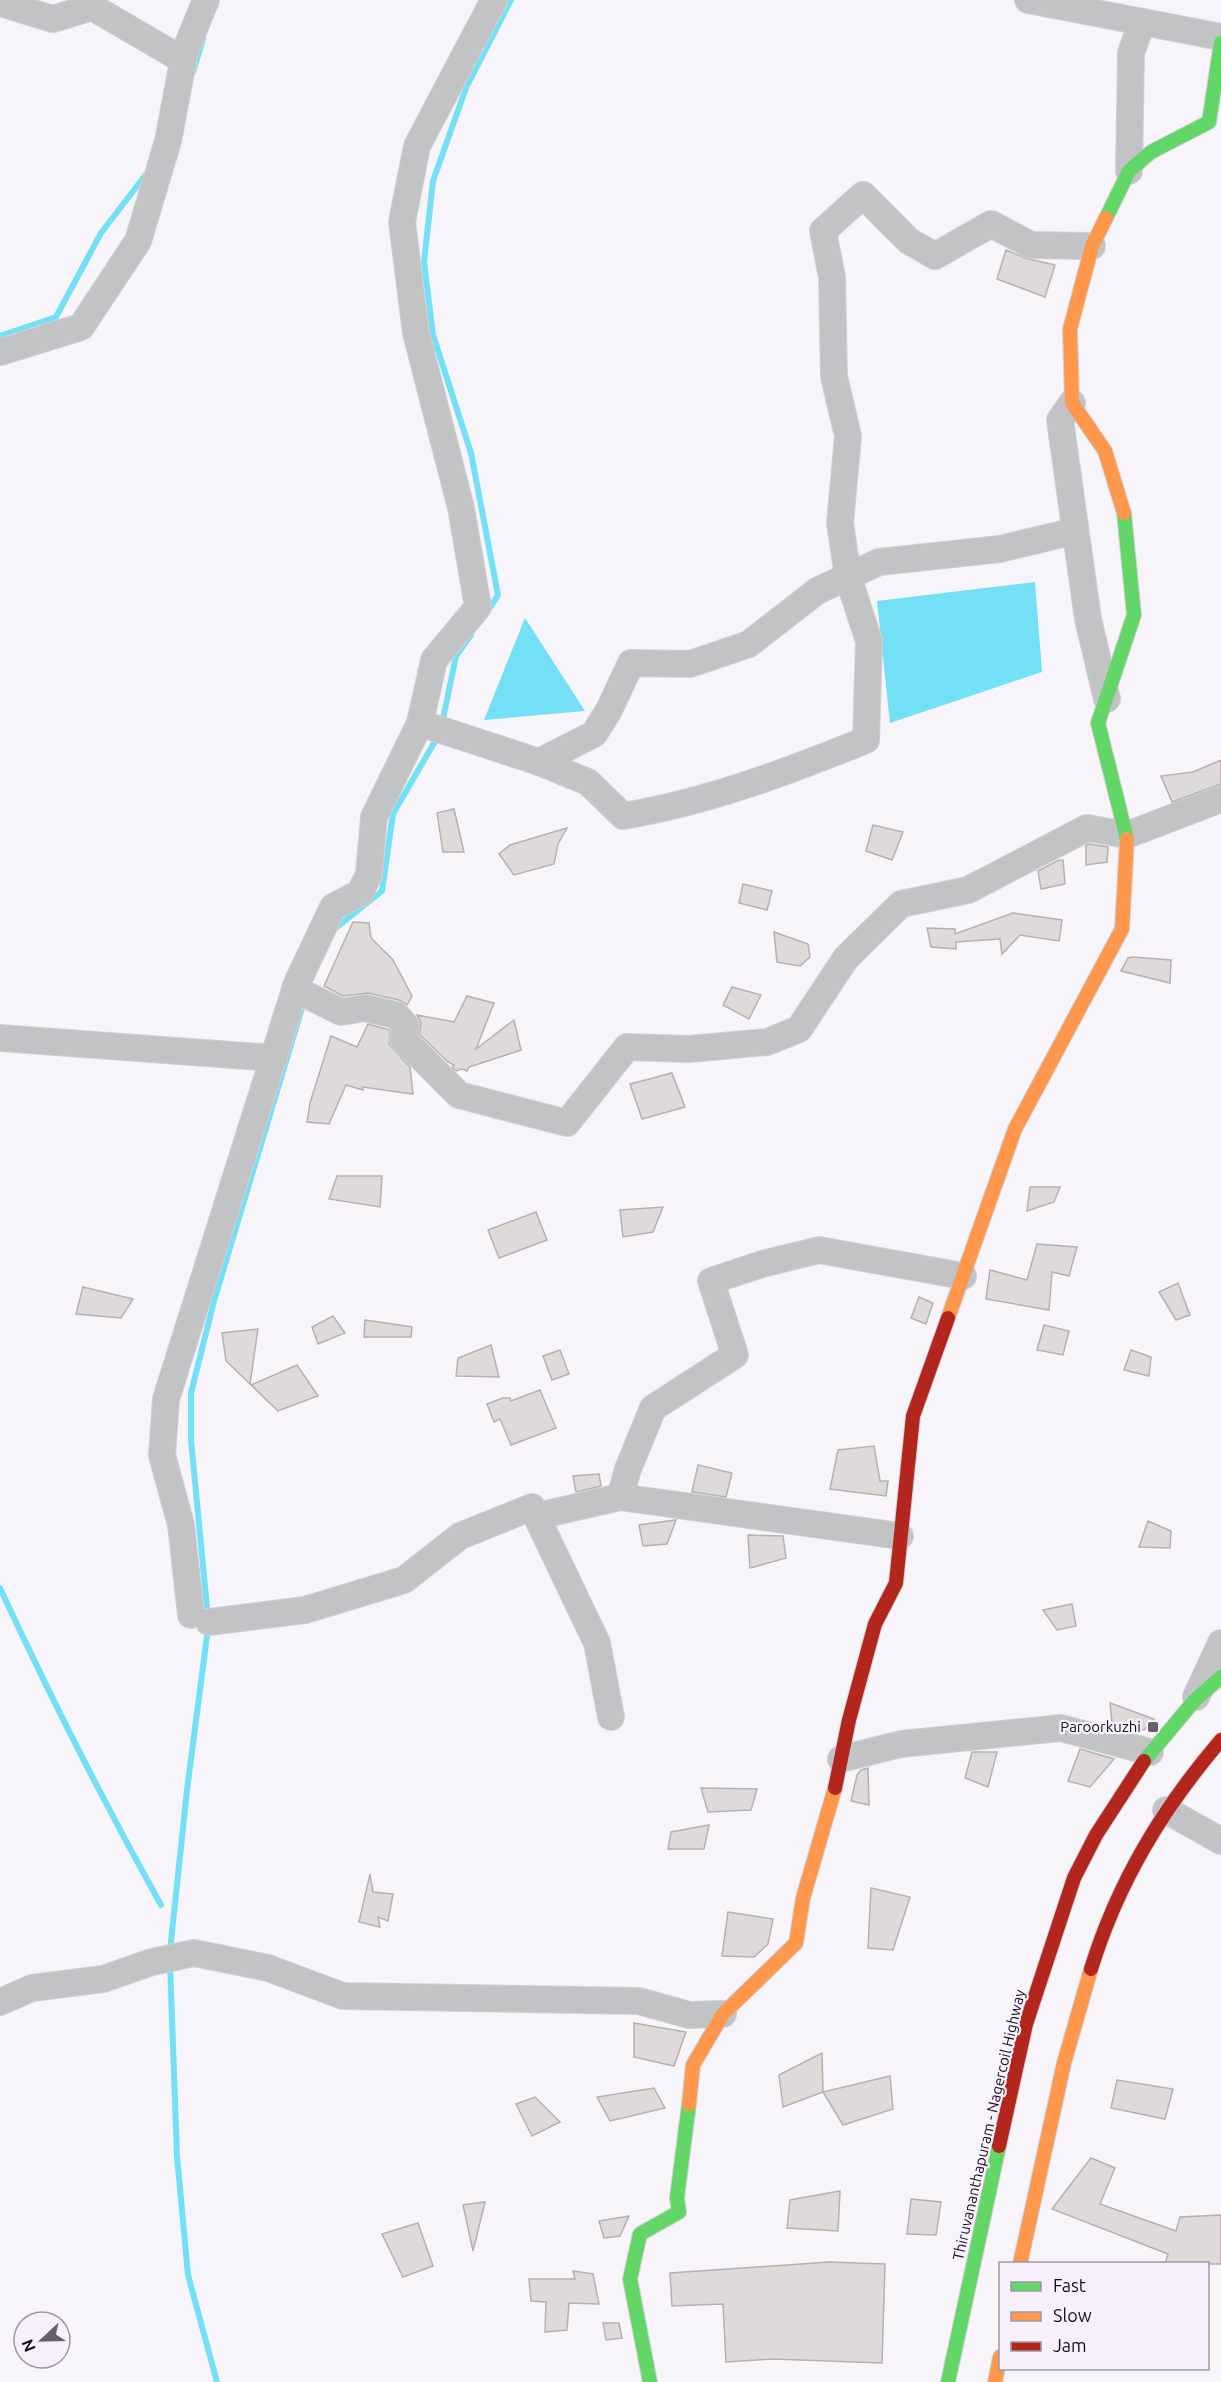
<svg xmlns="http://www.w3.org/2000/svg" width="1221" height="2382" viewBox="0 0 1221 2382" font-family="Ubuntu,sans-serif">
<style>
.water{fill:#74e0f5}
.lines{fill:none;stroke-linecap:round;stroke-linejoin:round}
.stream{stroke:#74e0f5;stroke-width:6}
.building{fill:#dfdada;stroke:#b6b1b1;stroke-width:1.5}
.street-casing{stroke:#d3d1d5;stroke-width:28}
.fast-casing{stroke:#d3d1d5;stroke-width:16}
.slow-casing{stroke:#d3d1d5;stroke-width:16}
.jam-casing{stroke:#d3d1d5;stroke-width:16}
.street{stroke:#c1c3c5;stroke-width:26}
.fast{stroke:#63d668;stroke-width:14}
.slow{stroke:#ff974d;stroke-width:14}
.jam{stroke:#b3261e;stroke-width:14}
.poi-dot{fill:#656168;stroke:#f8f1fd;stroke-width:2}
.labels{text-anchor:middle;stroke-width:4.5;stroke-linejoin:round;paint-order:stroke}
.poi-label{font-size:15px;fill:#161219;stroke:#f8f1fd;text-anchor:end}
.street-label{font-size:15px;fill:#161219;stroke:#f8f1fd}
</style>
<rect width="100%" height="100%" fill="#f7f4fa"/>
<g class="water">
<path d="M1035,582L1042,672L890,723L877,601Z"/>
<path d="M525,618L585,711L484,720Z"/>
</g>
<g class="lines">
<g class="stream">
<path d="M193,72L203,39"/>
<path d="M0,336L56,317L101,233L147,173"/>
<path d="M487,612L498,595L471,453L433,335L424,262L433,181L466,88L511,0"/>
<path d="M442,724L456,656L471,635"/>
<path d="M337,927L382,891L393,814L438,736"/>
<path d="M0,1588C50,1696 103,1801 161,1905"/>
<path d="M208,1618L191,1440V1393L214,1301L302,1008"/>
<path d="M170,1951L187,1790L208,1628"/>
<path d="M170,1964L177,2156L188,2275L217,2382"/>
</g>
</g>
<g class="building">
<path d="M1006,250L1025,258L1055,265L1045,297L997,279Z"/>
<path d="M1221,760V784L1172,802L1161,776L1193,772Z"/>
<path d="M454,809L464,852H443L437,813Z"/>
<path d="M873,825L903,832L892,860L866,851Z"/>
<path d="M567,828L558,844L554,864L514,875L499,854L510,845Z"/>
<path d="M1089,844L1108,847L1107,862L1086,865V845Z"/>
<path d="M1059,860H1063L1065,884L1041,889L1038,871Z"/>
<path d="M743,884L772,891L767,910L739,903Z"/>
<path d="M1013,913L1062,920L1059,941L1020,935L1002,954L1000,939L956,942V949L931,947L927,928L955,929V934Z"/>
<path d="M353,922L369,923L371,938L393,960L412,996L407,1005L399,1000L368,993L343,996L324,986Z"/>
<path d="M774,932L808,944L810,957L800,966L777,962Z"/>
<path d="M1132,957L1171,960L1170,983L1121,971L1128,958Z"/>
<path d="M732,987L761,995L749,1019L723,1005Z"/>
<path d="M467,996L494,1003L476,1049L514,1020L521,1050L469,1067L467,1071L462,1069L456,1071L452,1067L454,1065L448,1062L419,1034L421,1023L417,1015L454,1022Z"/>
<path d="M368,1024L390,1030L389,1044L410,1067L413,1094L363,1087V1090L346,1085L329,1124L307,1122L310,1103L331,1036L357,1047Z"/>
<path d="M672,1073L685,1107L642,1119L630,1084Z"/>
<path d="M337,1176H382L380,1207L329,1199Z"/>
<path d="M1030,1187H1060L1054,1202L1027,1211Z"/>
<path d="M663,1207L653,1232L623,1237L620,1210Z"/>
<path d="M536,1212L547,1240L499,1258L488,1230Z"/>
<path d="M1037,1244L1077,1247L1069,1276L1052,1272L1049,1310L986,1299L990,1270L1027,1280Z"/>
<path d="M1178,1283L1190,1315L1176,1320L1159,1292Z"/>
<path d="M83,1287L133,1299L121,1318L76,1314Z"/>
<path d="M919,1297L933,1303L926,1324L911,1318Z"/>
<path d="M333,1316L345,1333L318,1344L312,1327Z"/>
<path d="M365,1320L412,1327L411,1337H364Z"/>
<path d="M1044,1325L1069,1331L1063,1355L1037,1350Z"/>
<path d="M258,1329L250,1384L226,1361L222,1333Z"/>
<path d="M491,1345L499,1377L456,1376L458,1358Z"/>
<path d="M560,1350L569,1374L552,1380L543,1356Z"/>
<path d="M1131,1350L1151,1357L1149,1376L1124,1370Z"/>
<path d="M297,1365L318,1396L278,1411L251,1385Z"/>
<path d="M540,1390L556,1428L511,1445L500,1419L494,1422L487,1404L503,1398H510L511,1401Z"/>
<path d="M874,1446L880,1481H888L886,1496L830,1489L838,1450Z"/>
<path d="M698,1465L732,1473L726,1497L692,1492Z"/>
<path d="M599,1474L601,1486L576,1492L573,1476Z"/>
<path d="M676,1520L667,1544L643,1546L639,1525Z"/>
<path d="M1148,1521L1171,1531L1170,1548L1139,1547Z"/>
<path d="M748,1535L783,1536L786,1558L750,1568Z"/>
<path d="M1072,1604L1076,1626L1057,1630L1043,1610Z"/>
<path d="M1110,1703L1154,1719L1144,1730L1112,1722Z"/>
<path d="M1080,1749L1114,1759L1090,1787L1068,1781Z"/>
<path d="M972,1752H997L988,1787L965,1778Z"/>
<path d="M868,1768L869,1805L851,1801L857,1775L861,1770Z"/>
<path d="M701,1788L757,1789L751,1810L708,1812Z"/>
<path d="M709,1825L704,1849H668L671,1832Z"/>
<path d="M370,1874L373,1892L393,1894L388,1921L378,1917L380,1927L359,1922Z"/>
<path d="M871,1888L910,1897L893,1950L868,1948Z"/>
<path d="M728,1912L773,1919L768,1944L754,1957L722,1956Z"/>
<path d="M634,2023L686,2032L674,2066L634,2057Z"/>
<path d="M822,2053L823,2092L783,2107L779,2075Z"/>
<path d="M890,2076L893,2109L843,2125L823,2092Z"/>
<path d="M1117,2080L1173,2089L1165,2119L1111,2108Z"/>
<path d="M654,2088L665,2108L610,2121L597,2097Z"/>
<path d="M535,2097L560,2122L532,2136L516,2104Z"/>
<path d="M1091,2158L1115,2168L1100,2204L1176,2231L1180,2217L1221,2215V2264H1165L1168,2254L1052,2209Z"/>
<path d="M840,2191L838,2231L787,2228L790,2200Z"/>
<path d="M911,2199L941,2202L936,2235L907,2234Z"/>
<path d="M485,2202L473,2251L463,2205Z"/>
<path d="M629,2216L620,2236L604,2238L599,2221Z"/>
<path d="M418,2223L433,2266L403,2277L382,2234Z"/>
<path d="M829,2262L885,2264L882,2363L772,2359L726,2362L723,2304L672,2306L670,2273Z"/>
<path d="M573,2271L593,2274L599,2304L569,2303L567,2330L545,2332L546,2302L531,2301L529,2279H575Z"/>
<path d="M603,2323H619L622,2338L606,2340Z"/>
</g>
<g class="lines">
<g class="street-casing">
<g id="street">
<path d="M1028,0L1221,37"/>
<path d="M0,3L53,19L92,7L183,60"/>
<path d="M1129,171L1131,53L1142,22"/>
<path d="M0,352L81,327L138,241L168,141L185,51L206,0"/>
<path d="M1072,403L1060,420L1088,619L1107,699"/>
<path d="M420,723L539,762L588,782L623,816C707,802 787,772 866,740L869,641L848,577L840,523L848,436L834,377L832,277L823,231L863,195L909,241L935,256L991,224L1031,245L1092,246"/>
<path d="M539,762L594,734L609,710L631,663L690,664L749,644L817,591L879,562L1000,549L1075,531"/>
<path d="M295,989L341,1012L365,1008L396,1015L406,1026L403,1039L459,1095L567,1123L627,1047L689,1049L767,1042L799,1029L846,958L901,904L968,890L1087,828L1127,835L1221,799"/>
<path d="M0,1038L274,1058"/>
<path d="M620,1497L628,1469L653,1408L735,1355L711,1281L762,1264L819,1250L963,1276"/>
<path d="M538,1516L620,1497L900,1536"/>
<path d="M191,1615L181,1525L162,1455L166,1399L297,983L333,907L360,893L369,874L374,817L420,723L434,660L478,607L461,508L416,333L402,222L417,146L494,0"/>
<path d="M209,1622L305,1610L404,1580L460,1536L532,1507L597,1643L611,1717"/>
<path d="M1196,1697L1221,1643"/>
<path d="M841,1759L901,1744L1061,1728L1150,1752"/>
<path d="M1166,1810L1221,1841"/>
<path d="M0,2002L32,1988L103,1979L152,1962L194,1953L268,1968L343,1996L639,2001L689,2015L723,2014"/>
</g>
</g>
<g class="fast-casing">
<g id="fast">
<path d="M1106,218L1129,171L1151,152L1209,122L1221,43"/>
<path d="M1124,513L1134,615L1098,723L1127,839"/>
<path d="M1144,1761L1194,1701L1221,1677"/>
<path d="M650,2382L630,2279L640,2234L679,2212L677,2198L689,2104"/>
<path d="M948,2382L999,2146"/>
</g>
</g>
<g class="slow-casing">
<g id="slow">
<path d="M1106,218L1092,246L1070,329L1072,403L1105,451L1124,513"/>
<path d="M948,1318L1015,1129L1122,929L1127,839"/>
<path d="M689,2104L693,2065L723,2014L796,1943L803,1898L835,1788"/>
<path d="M1020,2264L1064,2063L1091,1969"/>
<path d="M995,2382L1000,2357"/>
</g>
</g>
<g class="jam-casing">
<g id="jam">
<path d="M835,1788L849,1720L875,1624L896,1583L913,1416L948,1318"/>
<path d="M1091,1969C1118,1882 1162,1809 1221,1740"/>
<path d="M999,2146L1026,2024L1074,1878L1096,1835L1144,1761"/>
</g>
</g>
<use href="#street" class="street"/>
<use href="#fast" class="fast"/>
<use href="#slow" class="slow"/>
<use href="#jam" class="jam"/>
</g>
<rect class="poi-dot" x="1147" y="1721" width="12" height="12" rx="3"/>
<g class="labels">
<g class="poi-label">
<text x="1141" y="1732">Paroorkuzhi</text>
</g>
<g class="street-label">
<text transform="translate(989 2125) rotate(-77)" y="5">Thiruvananthapuram - Nagercoil Highway</text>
</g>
</g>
<rect x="999" y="2262" width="210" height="108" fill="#f8f1fd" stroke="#9e98a2" stroke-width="1.5"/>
<rect x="1011" y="2282" width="30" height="9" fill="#63d668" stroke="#9e98a2" stroke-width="1.5"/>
<text x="1053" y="2292" font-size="18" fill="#161219">Fast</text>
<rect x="1011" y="2312" width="30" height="9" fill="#ff974d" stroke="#9e98a2" stroke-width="1.5"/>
<text x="1053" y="2322" font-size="18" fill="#161219">Slow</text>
<rect x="1011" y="2342" width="30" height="9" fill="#b3261e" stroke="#9e98a2" stroke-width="1.5"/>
<text x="1053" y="2352" font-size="18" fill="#161219">Jam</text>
<g transform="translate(42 2340) rotate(248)"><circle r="28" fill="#f8f1fd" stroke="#9e98a2" stroke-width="1.5"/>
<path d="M0-4.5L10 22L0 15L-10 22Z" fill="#656168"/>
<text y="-9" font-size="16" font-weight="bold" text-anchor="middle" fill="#161219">N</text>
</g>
</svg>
